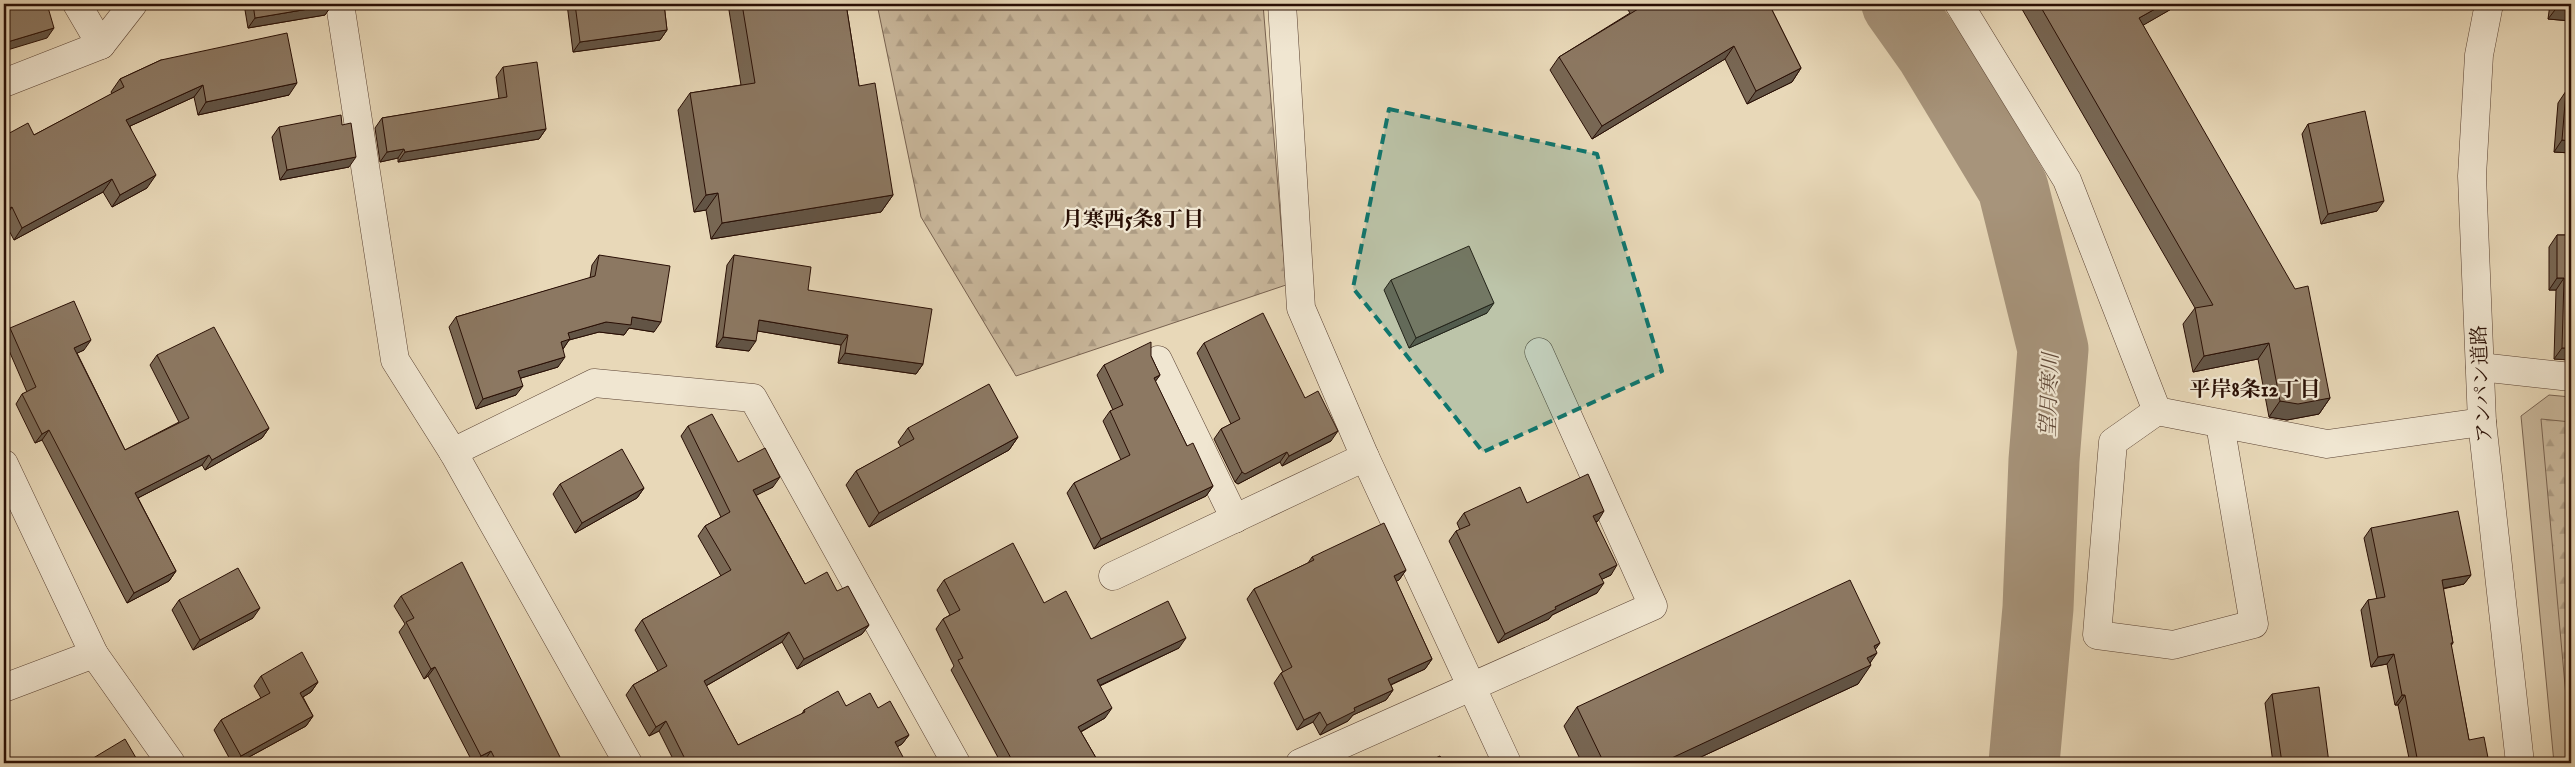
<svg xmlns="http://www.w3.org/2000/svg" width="2575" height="767" viewBox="0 0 2575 767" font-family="'IM FELL English','Noto Serif JP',serif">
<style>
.green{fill:#c8b69a;stroke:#786250}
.forest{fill:url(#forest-firs);stroke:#786250}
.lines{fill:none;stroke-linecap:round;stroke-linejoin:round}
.river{stroke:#a7947b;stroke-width:71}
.minor-casing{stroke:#594132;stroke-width:29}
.tertiary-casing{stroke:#594132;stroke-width:29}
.minor{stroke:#f0e6d1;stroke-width:28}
.tertiary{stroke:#f0e6d1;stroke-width:28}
.wall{fill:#786754;stroke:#290f05}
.shaded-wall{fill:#625445;stroke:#290f05}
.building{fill:#8c7862;stroke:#290f05}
.marked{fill:#0f766e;fill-opacity:0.2;stroke:#0f766e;stroke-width:4;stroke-dasharray:10 6;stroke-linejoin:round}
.labels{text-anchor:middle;stroke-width:4.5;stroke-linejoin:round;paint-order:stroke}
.street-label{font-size:20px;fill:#290f05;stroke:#f0e6d1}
.neighbourhood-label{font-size:21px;font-weight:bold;fill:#290f05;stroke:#f0e6d1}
.water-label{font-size:21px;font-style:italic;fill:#624b3a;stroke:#f0e6d1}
</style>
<defs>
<pattern id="forest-firs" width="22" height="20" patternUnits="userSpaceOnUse" patternTransform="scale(1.25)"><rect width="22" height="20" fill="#c8b69a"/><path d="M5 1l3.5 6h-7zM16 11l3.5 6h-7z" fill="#ac9b83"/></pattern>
</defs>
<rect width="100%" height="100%" fill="#e8d8b8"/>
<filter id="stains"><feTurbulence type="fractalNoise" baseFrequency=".004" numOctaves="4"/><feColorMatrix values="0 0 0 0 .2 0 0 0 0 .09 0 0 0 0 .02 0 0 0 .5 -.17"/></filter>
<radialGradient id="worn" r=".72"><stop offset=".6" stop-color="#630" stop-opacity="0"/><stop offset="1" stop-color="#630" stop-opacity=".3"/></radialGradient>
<path class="green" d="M2549,395L2571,397V763H2554L2521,416Z"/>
<g class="forest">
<path d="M877,4H1263L1286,285L1016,376L921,217Z"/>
<path d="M2541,419L2571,422V752Z"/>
</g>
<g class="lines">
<path class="river" d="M1897,4L1931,52L2013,188L2053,349L2044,460L2038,608L2024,763"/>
<g class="minor-casing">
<g id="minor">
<path d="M77,4L101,45"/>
<path d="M340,4L395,360L453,452L628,763"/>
<path d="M1282,4L1301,308L1365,457L1507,763"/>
<path d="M1959,4L2067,180L2157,411L2327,444L2482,422"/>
<path d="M4,83L101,45L133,4"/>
<path d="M1158,360L1235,519"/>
<path d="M2480,367L2571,377"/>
<path d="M2157,411L2113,442L2097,635L2173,645L2254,624L2220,424"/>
<path d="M453,452L594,383L753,398L956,763"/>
<path d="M4,464L94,654L171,763"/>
<path d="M1113,576L1365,457"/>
<path d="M4,688L94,654"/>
<path d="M1300,763L1653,606L1539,352"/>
</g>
</g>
<g class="tertiary-casing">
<path id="tertiary" d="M2489,4L2479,55L2472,176L2482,422L2520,763"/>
</g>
<use href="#minor" class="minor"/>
<use href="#tertiary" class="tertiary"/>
</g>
<g class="wall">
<path d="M244,4H332L325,15L248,28Z"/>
<path d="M567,4H664L667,30L660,40L573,52Z"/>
<path d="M728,4H846L859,86L893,195L881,212L711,239L706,210L694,212L678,110L690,93L741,85Z"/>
<path d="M1624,4H1769L1801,68L1792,82L1747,104L1725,59L1592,139L1550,70L1559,57L1630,13Z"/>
<path d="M2019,4H2180L2143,25L2330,398L2319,414L2287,420L2269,417L2258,359L2193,372L2183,324L2195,308Z"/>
<path d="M2550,4H2571V21L2548,19Z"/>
<path d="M161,60L289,95L198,115L194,97L130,126L147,188L112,207L103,192L14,240L4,221V136L34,135L112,94L111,92L120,79Z"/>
<path d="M503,67L546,129L539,139L398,162V158L380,162L375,128L382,118L499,99L496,77Z"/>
<path d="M2566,91L2571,92V153L2554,152L2558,103Z"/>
<path d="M2308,124L2377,211L2321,224L2302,134Z"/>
<path d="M279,127L349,167L280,180L272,137Z"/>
<path d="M2557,235H2571V360L2554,359L2556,290H2549V247Z"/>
<path d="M599,255L654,332L629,328L624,335L599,332L569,340L563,349L558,367L521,378L516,395L476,409L449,327L456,317L590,278L592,265Z"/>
<path d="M734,255L808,290L923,364L916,374L838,363L841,345L758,331L749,351L716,347L727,265Z"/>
<path d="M1391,280L1487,313L1409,348L1384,290Z"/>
<path d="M10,328L84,350L77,353L125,450L179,422L150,365L157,355L269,428L262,438L205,470L202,465L138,498L176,571L169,581L127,603L42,440L35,443L16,404L22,394L27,392L4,339Z"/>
<path d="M1204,343L1305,398L1331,441L1282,466L1280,462L1238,484L1235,482L1214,439L1221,429L1231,424L1197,353Z"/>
<path d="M1151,356L1160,375L1155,381L1187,446L1213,486L1206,496L1094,549L1067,493L1074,483L1121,460L1103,421L1110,411L1113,410L1097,375L1104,365Z"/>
<path d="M688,426L773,487L756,495L805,584L837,591L869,625L862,634L797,669L782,642L706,686L738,745L802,714L804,710L846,706L878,708L909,735L902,744L897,747L899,763H675L659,731L649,736L626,695L633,685L658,671L635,630L642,620L721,576L698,536L705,526L721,517L681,436Z"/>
<path d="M908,428L1018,437L1009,450L869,527L846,485L856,471L901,447L898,442Z"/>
<path d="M560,484L644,488L637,498L575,533L553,494Z"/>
<path d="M1527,503L1598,521H1596L1611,575L1602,579L1597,593L1552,615L1549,619L1498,643L1449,541L1456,531L1460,530L1457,523L1464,513Z"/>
<path d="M2371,528L2471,575L2464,584L2443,589L2453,643L2451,646L2469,740L2489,763H2410L2398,705H2395L2387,664L2371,667L2361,610L2368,600L2377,599L2364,538Z"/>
<path d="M1312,557L1406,570L1399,580L1396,581L1432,659L1425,669L1391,685L1393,690L1386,700L1353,715L1348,721L1320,735L1313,722L1297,730L1274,683L1281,673L1283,672L1247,599L1254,589L1308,563Z"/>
<path d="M944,580L1044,603L1091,639L1179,648L1100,686L1105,718L1081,732L1099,763H1001L951,670L954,666L936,629L943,619L950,615L937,590Z"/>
<path d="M401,596L563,763H485L484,761L479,763H473L428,676L424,679L399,632L405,624L394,606Z"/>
<path d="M179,600L253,618L193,650L172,610Z"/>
<path d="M1875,649L1870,664L1858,684L1688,763H1582L1564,726L1577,707Z"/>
<path d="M261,676L318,682L311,692L303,697L313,716L306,726L238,763H232L214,730L221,720L261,698L254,686Z"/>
<path d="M2272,694L2329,763H2273L2265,703Z"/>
</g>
<g class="shaded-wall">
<path d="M2164,4H2180L2128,34L2139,18Z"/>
<path d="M332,5L325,15L248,28L255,18Z"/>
<path d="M2558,6L2571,7V21L2548,19Z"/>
<path d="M54,28L47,38L4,51V43Z"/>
<path d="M667,30L660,40L573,52L580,42Z"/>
<path d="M1734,46L1725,59L1592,139L1602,126Z"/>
<path d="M1801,68L1792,82L1747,104L1756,91Z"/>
<path d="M297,83L289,95L198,115L206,102Z"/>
<path d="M203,85L194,97L117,132L126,120Z"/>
<path d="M546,129L539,139L398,162L405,152Z"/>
<path d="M2562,140L2571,141V153L2554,152Z"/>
<path d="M404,149L398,158L380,162L387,152Z"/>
<path d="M356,157L349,167L280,180L287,170Z"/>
<path d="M156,175L147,188L112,207L120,195Z"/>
<path d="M112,179L103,192L14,240L22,228Z"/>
<path d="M718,193L706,210L694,212L706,195Z"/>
<path d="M893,195L881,212L711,239L722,223Z"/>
<path d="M2384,201L2377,211L2321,224L2328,214Z"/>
<path d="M12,207L4,219V211Z"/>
<path d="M2557,278H2564L2556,290H2549Z"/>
<path d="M1494,303L1487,313L1409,348L1416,338Z"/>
<path d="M632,317L661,322L654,332L629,328L624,335L599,332L569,340L563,349L554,352L568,333L606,322Z"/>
<path d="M759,320L848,335L841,345L752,330Z"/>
<path d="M723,337L756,341L749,351L716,347Z"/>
<path d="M91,340L84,350L67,358L74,348Z"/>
<path d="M2269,343L2258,359L2193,372L2204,356Z"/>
<path d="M2562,348H2571V360L2554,359Z"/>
<path d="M845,353L923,364L916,374L838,363Z"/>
<path d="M565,357L558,367L511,381L518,371Z"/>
<path d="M1160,375L1153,385L1154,378Z"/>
<path d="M523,386L516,395L476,409L483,399Z"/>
<path d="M2330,398L2319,414L2287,420L2269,417L2280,401Z"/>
<path d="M269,428L262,438L205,470L212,460Z"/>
<path d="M49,430L42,440L35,443L42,434Z"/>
<path d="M1338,431L1331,441L1282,466L1289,456Z"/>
<path d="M1018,437L1009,450L869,527L879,513Z"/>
<path d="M1287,452L1280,462L1238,484L1235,482L1242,472Z"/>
<path d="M209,455L202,465L128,503L135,493Z"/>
<path d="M780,477L773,487L747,500L753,490Z"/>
<path d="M1213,486L1206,496L1094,549L1101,539Z"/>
<path d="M644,488L637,498L575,533L582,523Z"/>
<path d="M1604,511L1598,521L1586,526L1593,516Z"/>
<path d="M1617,565L1611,575L1592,584L1599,574Z"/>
<path d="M1406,570L1399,580L1387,586L1394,576Z"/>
<path d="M176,571L169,581L127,603L134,593Z"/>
<path d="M2471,575L2464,584L2435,590L2442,580Z"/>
<path d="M1604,583L1597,593L1552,615L1549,619L1498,643L1505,634L1555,607Z"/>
<path d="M260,608L253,618L193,650L200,640Z"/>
<path d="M869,625L862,634L797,669L804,659Z"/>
<path d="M789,632L782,642L697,691L704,681Z"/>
<path d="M1186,638L1179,648L1090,690L1097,680Z"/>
<path d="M1880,643L1870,657L1877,653L1868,666L1871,665L1858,684L1688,763H1661Z"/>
<path d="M2394,654L2387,664L2371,667L2378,657Z"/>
<path d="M1432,659L1425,669L1381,689L1388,679Z"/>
<path d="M435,667L428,676L424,679L431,669Z"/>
<path d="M318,682L311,692L293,703L300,693Z"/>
<path d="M1393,690L1386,700L1353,715L1348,721L1320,735L1327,725L1354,708Z"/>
<path d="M2402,695H2405L2398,705H2395Z"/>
<path d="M1112,708L1105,718L1071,737L1078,727Z"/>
<path d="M1320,712L1313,722L1297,730L1304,720Z"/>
<path d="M313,716L306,726L238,763H235L241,756Z"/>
<path d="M666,721L659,731L649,736L656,727Z"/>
<path d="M909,735L902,744L888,752L895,742Z"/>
<path d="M491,751L484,761L479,763H476L481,756Z"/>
<path d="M903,757L899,763H891Z"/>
</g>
<g class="building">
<path d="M4,4H47L54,28L4,43Z"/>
<path d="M253,4H332V5L255,18Z"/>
<path d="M575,4H664L667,30L580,42Z"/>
<path d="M742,4H846L859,86L875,83L893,195L722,223L718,193L706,195L690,93L755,83Z"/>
<path d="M1642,4H1769L1801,68L1756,91L1734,46L1602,126L1559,57L1643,6Z"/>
<path d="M2039,4H2164L2139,18L2295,289L2308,286L2330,398L2298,404L2280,401L2269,343L2204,356L2195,308L2213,305Z"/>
<path d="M2558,4H2571V7L2558,6Z"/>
<path d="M287,33L297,83L206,102L203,85L126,120L156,175L120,195L112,179L22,228L12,207L4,211V136L28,123L34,135L124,87L120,79L161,60Z"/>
<path d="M537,62L546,129L405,152L404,149L387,152L382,118L507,97L503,67Z"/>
<path d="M2566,91L2571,92V141L2562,140Z"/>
<path d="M2365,111L2384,201L2328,214L2308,124Z"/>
<path d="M341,115L342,125L351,123L356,157L287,170L279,127Z"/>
<path d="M2557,235H2571V348H2562L2564,278H2557Z"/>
<path d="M1469,246L1494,303L1416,338L1391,280Z"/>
<path d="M599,255L670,266L661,322L632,317L631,325L606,322L568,333L570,339L561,342L565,357L518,371L523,386L483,399L456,317L595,276Z"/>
<path d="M734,255L811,267L808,290L932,309L923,364L845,353L848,335L759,320L756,341L723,337Z"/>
<path d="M74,301L91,340L74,348L125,450L189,418L157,355L214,327L269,428L212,460L209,455L135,493L176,571L134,593L49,430L42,434L22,394L36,387L10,328Z"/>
<path d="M1263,313L1305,398L1318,391L1338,431L1289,456L1287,452L1245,474L1242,472L1221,429L1240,419L1204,343Z"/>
<path d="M1151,342V356L1160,375L1154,378L1187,446L1193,443L1213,486L1101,539L1074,483L1130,455L1110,411L1123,405L1104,365Z"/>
<path d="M989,384L1018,437L879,513L856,471L914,439L908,428Z"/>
<path d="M712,414L738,462L765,448L780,477L753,490L805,584L827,572L837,591L848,586L869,625L804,659L789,632L704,681L738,745L805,712L804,710L838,691L846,706L870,693L878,708L890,701L909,735L895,742L903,757L891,763H687L666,721L656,727L633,685L667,666L642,620L731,570L705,526L730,512L688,426Z"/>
<path d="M622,449L644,488L582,523L560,484Z"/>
<path d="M1588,474L1604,511L1593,516L1617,565L1599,574L1604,583L1555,607L1556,609L1505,634L1456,531L1470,525L1464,513L1520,487L1527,503Z"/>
<path d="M2458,511L2471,575L2442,580L2453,643H2451L2469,740L2484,737L2489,763H2418L2405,695H2402L2394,654L2378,657L2368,600L2385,597L2371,528Z"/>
<path d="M1384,523L1406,570L1394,576L1432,659L1388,679L1393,690L1354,708L1355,711L1327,725L1320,712L1304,720L1281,673L1292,667L1254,589L1314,560L1312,557Z"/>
<path d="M1013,543L1044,603L1066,591L1091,639L1168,601L1186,638L1097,680L1112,708L1078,727L1099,763H1011L1013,762L958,660L963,658L943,619L960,610L944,580Z"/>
<path d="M462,562L563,763H497L491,751L481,756L435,667L431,669L406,622L414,618L401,596Z"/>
<path d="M238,568L260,608L200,640L179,600Z"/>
<path d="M1850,580L1880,643L1874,646L1877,653L1867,658L1871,665L1661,763H1604L1577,707Z"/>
<path d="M302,652L318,682L300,693L313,716L241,756L221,720L270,693L261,676Z"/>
<path d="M2319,687L2329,763H2282L2272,694Z"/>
<path d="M125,739L139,763H85Z"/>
<path d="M1440,756L1444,763H1425Z"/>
<path d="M1464,758L1466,763H1453Z"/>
</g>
<path class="marked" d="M1389,109L1597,154L1662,371L1483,452L1353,288Z"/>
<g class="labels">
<g class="street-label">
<text transform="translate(2481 384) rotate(-93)" y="7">アンパン道路</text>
</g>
<g class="neighbourhood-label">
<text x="1133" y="226">月寒西5条8丁目</text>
<text x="2255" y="396">平岸8条12丁目</text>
</g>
<g class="water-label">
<text transform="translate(2049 395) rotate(-88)" y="7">望月寒川</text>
</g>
</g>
<rect width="2575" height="767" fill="none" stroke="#e8d8b8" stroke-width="20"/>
<rect x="5" y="5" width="2565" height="757" fill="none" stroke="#290f05" stroke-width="2.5"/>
<rect x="10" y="10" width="2555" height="747" fill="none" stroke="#290f05"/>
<rect width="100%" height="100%" filter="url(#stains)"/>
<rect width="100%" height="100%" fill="url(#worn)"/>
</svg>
